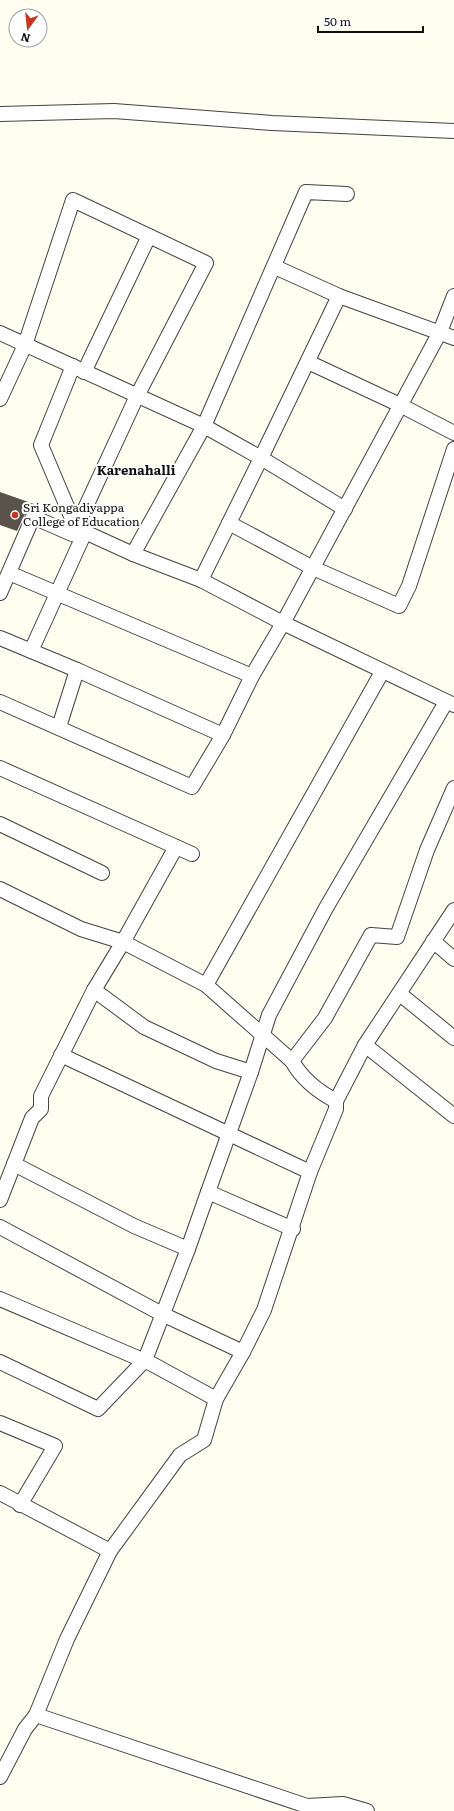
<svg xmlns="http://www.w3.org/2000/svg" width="454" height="1811" viewBox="0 0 454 1811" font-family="Literata,serif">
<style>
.building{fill:#59534b}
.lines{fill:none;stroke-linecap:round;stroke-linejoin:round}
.minor-casing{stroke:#424242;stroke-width:16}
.minor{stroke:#fff;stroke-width:14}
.poi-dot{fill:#cb321c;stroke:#fff;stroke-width:1.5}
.labels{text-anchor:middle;stroke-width:4;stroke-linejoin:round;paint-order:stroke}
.poi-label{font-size:12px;fill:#0f0f0f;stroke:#fff;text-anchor:start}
.neighbourhood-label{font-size:13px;font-weight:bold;fill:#0f0f0f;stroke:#fff}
</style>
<rect width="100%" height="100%" fill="#fffff1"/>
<path class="building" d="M0,492L34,504L33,509L25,514L17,531L0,525Z"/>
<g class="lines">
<g class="minor-casing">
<g id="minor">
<path d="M0,114L114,111L272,123L454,131"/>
<path d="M275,267L339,296L454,338"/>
<path d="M0,333L204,426L261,458L339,296"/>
<path d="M308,362L400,405L454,433"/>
<path d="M84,372L149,236"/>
<path d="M0,399L25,345L73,200L206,263L137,396L76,528L41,445L73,366"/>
<path d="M229,523L313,568L399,606L409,586L454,449"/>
<path d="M133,554L204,426L306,192L347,194"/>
<path d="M9,573L252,676"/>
<path d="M201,580L261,458L345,509"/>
<path d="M0,593L33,517L72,534L76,528L133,554L201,580L283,623L454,705"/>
<path d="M0,638L77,670L223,735"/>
<path d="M31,651L85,532"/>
<path d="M0,702L192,787L223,735L252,676L283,623L440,332L454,296"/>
<path d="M59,727L77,670"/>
<path d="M0,768L192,854"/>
<path d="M0,824L102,873"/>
<path d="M0,889L81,929L123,942L206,985L382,672"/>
<path d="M433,941L454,959"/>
<path d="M206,985L292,1061C302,1079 317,1091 336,1101"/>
<path d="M94,990L144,1027L216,1061L251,1072"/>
<path d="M400,994L454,1038"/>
<path d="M365,1045L454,910"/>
<path d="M61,1055L310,1172"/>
<path d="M292,1061L325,1018L371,935L397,937L427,850L454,788"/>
<path d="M14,1164L134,1226L188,1249"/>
<path d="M208,1192L251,1072L269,1015L326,908L446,702"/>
<path d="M0,1200L32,1118L41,1109V1096L94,990L123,942L176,847"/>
<path d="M0,1227L162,1314L243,1352"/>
<path d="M0,1299L152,1364L216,1399"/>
<path d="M0,1362L98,1409L145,1360L188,1249L208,1192L293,1229"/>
<path d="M0,1423L55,1446L20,1505"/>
<path d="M0,1493L110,1551"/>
<path d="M36,1715L307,1806L343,1804L367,1811"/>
<path d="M0,1777L25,1729L36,1715L67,1639L110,1551L180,1455L204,1440L216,1399L243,1352L264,1310L310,1172L336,1109V1101L365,1045L454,1116"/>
</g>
</g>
<use href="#minor" class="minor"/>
</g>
<circle class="poi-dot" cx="15" cy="515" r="4"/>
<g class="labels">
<g class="poi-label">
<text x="23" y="512">Sri Kongadiyappa<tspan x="23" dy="14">College of Education</tspan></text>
</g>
<g class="neighbourhood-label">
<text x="136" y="475">Karenahalli</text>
</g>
</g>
<g transform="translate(28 28) rotate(195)"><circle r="19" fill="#ffffff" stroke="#9f9f9f"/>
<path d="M0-3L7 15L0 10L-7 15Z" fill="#cb321c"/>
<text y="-6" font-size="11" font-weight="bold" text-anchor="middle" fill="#0f0f0f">N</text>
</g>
<path d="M318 26v6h105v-6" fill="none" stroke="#0f0f0f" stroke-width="2"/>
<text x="324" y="26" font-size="12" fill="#0f0f0f" stroke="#ffffff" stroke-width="3" paint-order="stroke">50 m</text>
</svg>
